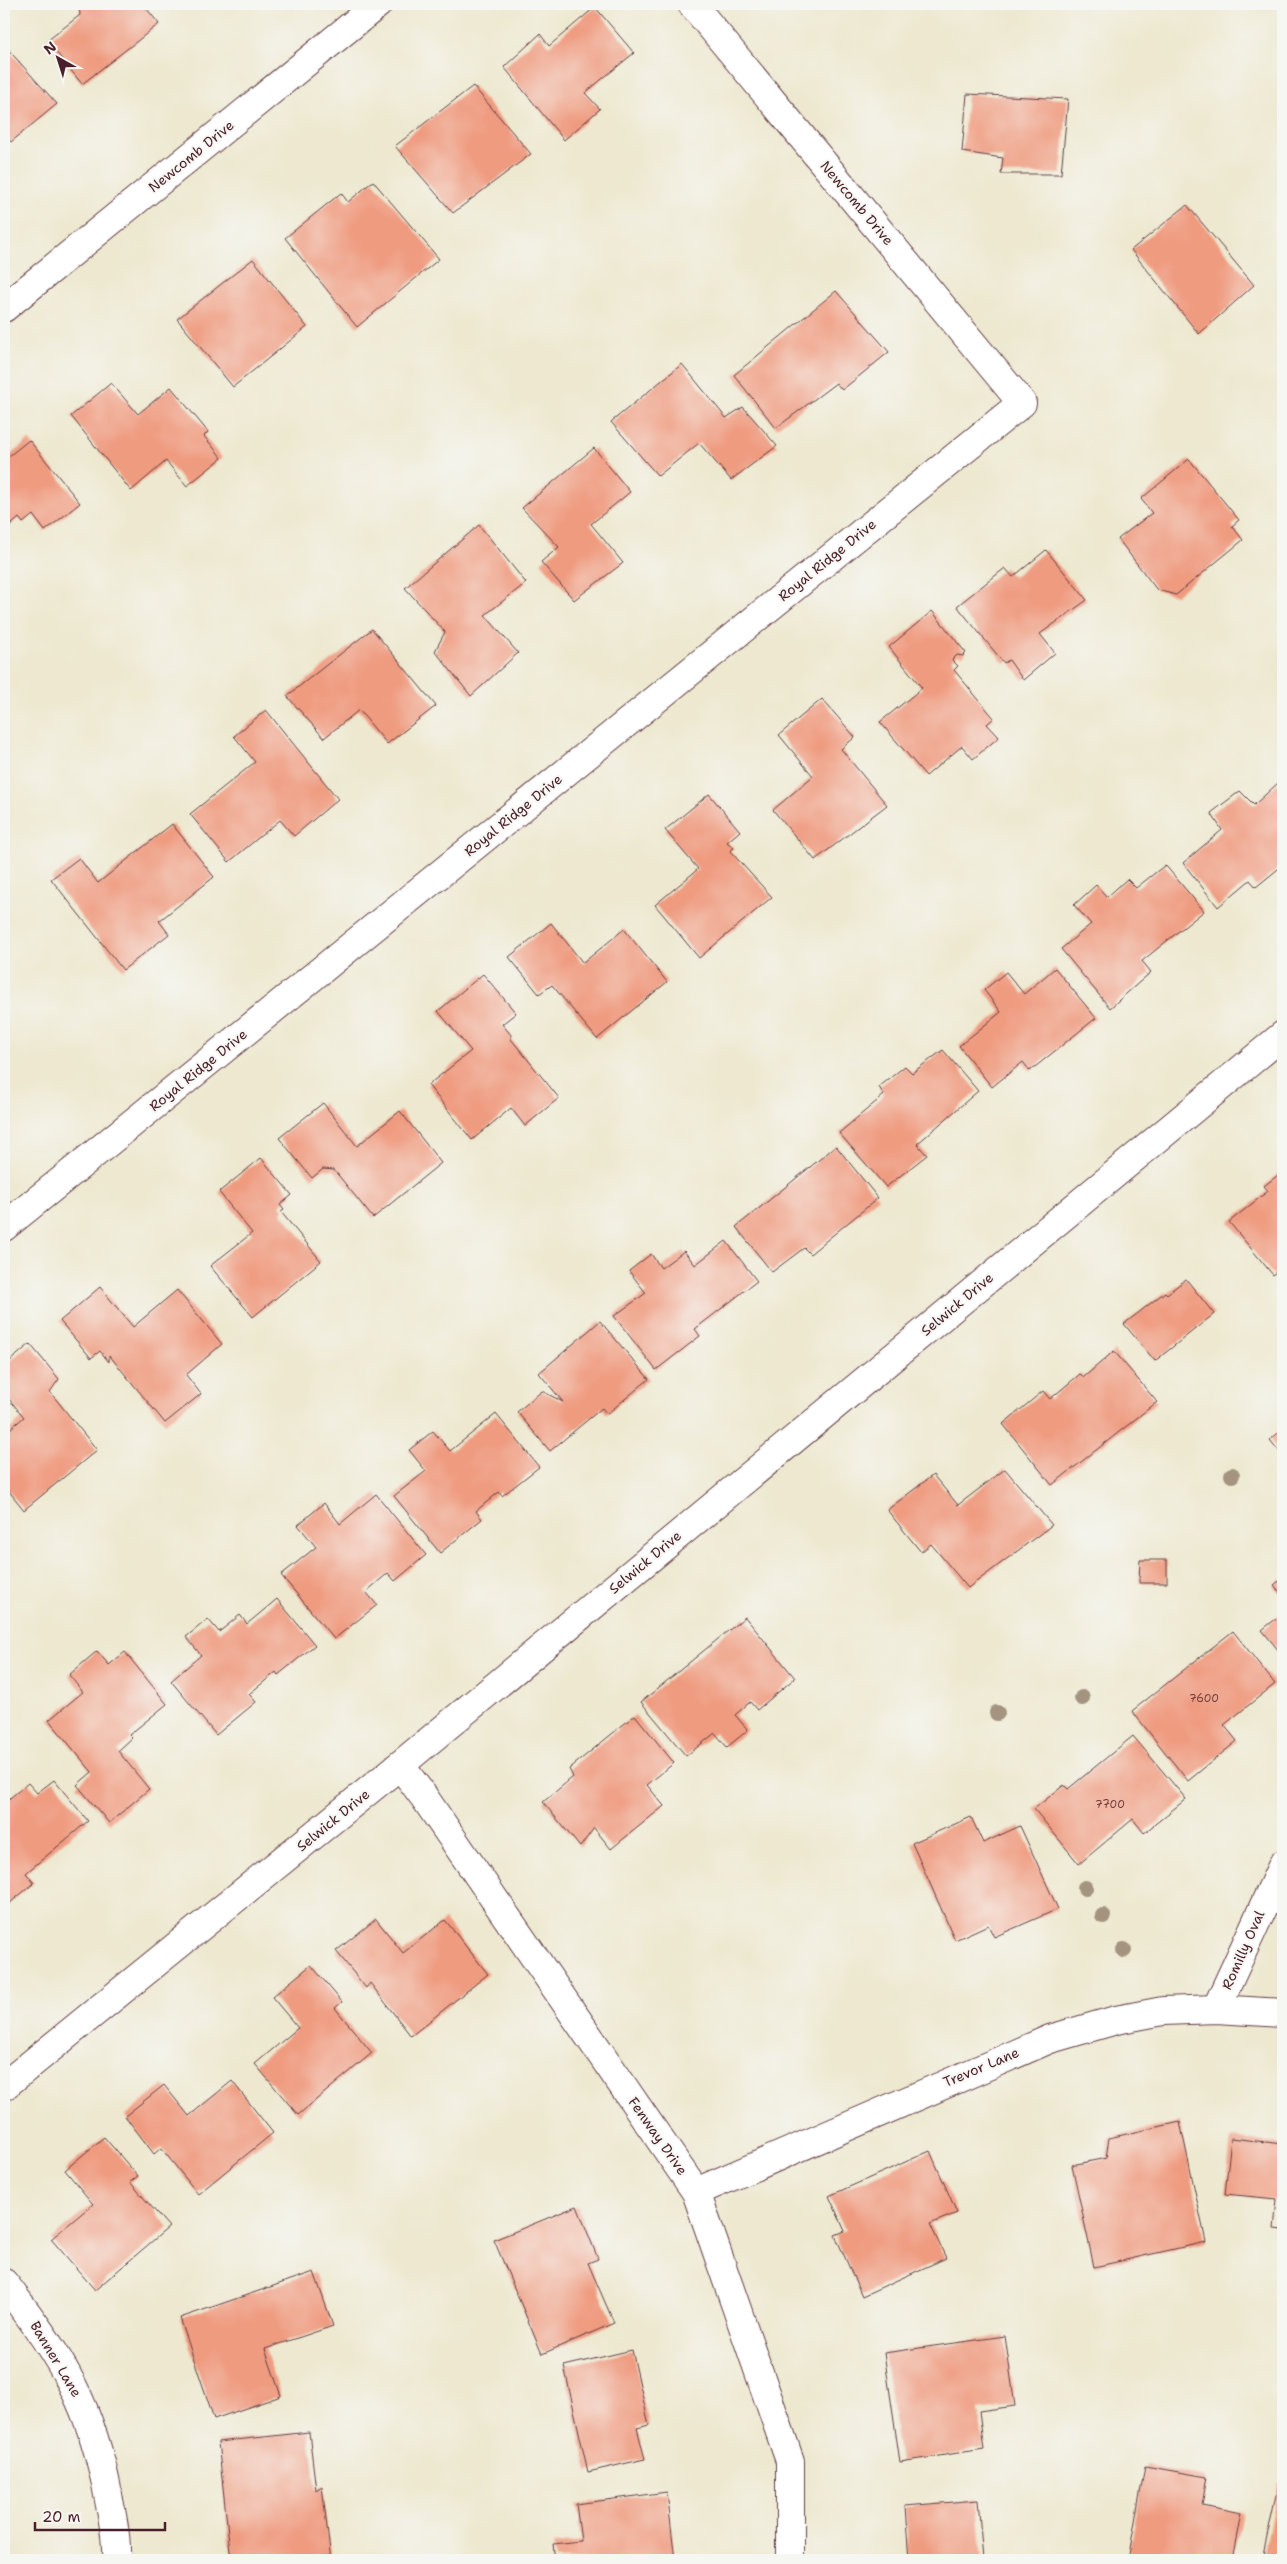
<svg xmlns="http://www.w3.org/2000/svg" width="1287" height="2564" viewBox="0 0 1287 2564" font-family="'Shantell Sans',sans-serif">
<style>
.building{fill:#ef9b80}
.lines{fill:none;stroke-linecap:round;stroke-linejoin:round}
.street-casing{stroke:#623d44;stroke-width:30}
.street{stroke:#fff;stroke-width:28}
.tree{fill:#a4947f}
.labels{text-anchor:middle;stroke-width:4;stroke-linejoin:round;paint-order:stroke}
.number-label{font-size:11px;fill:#733e40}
.street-label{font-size:14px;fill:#4a1f2b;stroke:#f6f6f2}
</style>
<rect width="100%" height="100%" fill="#f6f6f2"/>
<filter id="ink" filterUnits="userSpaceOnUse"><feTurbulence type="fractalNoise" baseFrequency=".02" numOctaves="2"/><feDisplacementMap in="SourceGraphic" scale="10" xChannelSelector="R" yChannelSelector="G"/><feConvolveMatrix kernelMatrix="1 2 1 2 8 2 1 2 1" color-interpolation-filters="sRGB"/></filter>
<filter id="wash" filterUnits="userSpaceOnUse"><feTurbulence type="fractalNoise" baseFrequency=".0096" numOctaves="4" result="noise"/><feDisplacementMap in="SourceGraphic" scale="20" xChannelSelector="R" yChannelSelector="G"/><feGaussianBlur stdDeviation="1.12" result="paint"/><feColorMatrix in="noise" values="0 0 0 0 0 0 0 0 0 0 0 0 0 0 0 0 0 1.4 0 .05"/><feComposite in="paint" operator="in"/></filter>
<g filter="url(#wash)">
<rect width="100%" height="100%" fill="#ede8cf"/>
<g id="blocks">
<g class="building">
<path d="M79,4H143L159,24L82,84L47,41L80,15Z"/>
<path d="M595,7L634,53L585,93L600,109L564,140L504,67L540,34L549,46Z"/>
<path d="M4,45L57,104L11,142L4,134Z"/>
<path d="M473,86L531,154L453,213L395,146Z"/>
<path d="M967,94L1068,99L1061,174H1001L1003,158L962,152Z"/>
<path d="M373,181L439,259L357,327L285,238L341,193L348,202Z"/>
<path d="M1187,205L1254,285L1199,334L1131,250Z"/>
<path d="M253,259L307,327L233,387L177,319Z"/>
<path d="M836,291L889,352L842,390L836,383L776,428L734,375Z"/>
<path d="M682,364L726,418L743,407L777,446L731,480L699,443L658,476L611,422Z"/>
<path d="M111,383L138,414L171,387L208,432L204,436L222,458L187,486L166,461L131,491L71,416Z"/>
<path d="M29,440L80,503L45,531L33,515L23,523L19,518L4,531V460Z"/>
<path d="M594,448L630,492L591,524L623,563L574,600L541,562L559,547L522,508Z"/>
<path d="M1189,459L1239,520L1232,526L1243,540L1176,595L1157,590L1118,539L1152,513L1141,499Z"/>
<path d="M479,525L526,583L485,615L518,653L471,696L435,651L445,632L405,588Z"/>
<path d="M1046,550L1087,600L1040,634L1055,653L1023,680L1009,660L1004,663L957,606L1005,568L1013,577Z"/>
<path d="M932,611L966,653L963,656L957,655L952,660L958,666L954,670L994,718L987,724L999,737L973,759L962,746L926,776L880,722L922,688L889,647Z"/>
<path d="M372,629L436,706L387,744L359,710L324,738L287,696Z"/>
<path d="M822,699L855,737L841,749L887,805L815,860L773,810L813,776L779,735Z"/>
<path d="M266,710L338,799L294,836L280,820L229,862L190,814L255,762L234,736Z"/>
<path d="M1278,783L1283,789V865L1256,887L1250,880L1218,907L1183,863L1222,830L1211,813L1240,791L1254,805Z"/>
<path d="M709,794L740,831L727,842L734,848L730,851L772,897L699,958L655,905L698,869L665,830Z"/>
<path d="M172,824L214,877L159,921L169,934L123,970L51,879L79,858L98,883Z"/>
<path d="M1165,865L1204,911L1142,961L1151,972L1110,1008L1061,949L1091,924L1074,905L1096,885L1107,897L1127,879L1136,888Z"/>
<path d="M551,923L583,963L624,929L667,982L597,1039L552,985L539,994L509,957Z"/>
<path d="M1055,968L1096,1018L1030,1071L1023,1062L992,1087L959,1046L1001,1012L984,990L1006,972L1024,994Z"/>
<path d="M483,974L516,1013L502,1024L511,1035V1039L559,1098L525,1126L511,1108L472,1140L428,1085L471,1051L438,1011Z"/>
<path d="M943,1050L978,1091L917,1144L927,1155L886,1187L839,1133L884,1095L879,1087L905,1066L912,1073Z"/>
<path d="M323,1103L357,1146L400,1111L441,1163L373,1218L334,1170L323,1169L312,1178L279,1138Z"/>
<path d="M836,1146L878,1198L810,1254L804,1248L772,1272L736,1227Z"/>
<path d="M261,1158L292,1195L280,1205L284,1210L281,1212L321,1261L253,1317L210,1266L252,1233L219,1192Z"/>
<path d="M1283,1171V1267L1273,1275L1229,1222L1268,1191L1264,1186Z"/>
<path d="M726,1241L757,1281L695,1329L700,1336L656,1370L614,1316L646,1293L629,1271L651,1254L661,1268L684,1251L695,1265Z"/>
<path d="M1186,1279L1214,1314L1155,1361L1124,1324L1165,1292L1167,1294Z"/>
<path d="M100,1287L133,1327L177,1290L222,1344L186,1375L201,1394L165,1423L109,1355V1362L100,1351L91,1358L60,1321Z"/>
<path d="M600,1321L649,1379L607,1414L602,1408L550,1451L517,1412L542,1391L563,1402L539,1373Z"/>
<path d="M30,1344L59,1379L50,1392L97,1450L24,1510L4,1485V1434L24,1417L4,1393V1366Z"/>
<path d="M1114,1351L1157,1402L1052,1485L1003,1424L1043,1391L1050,1399L1080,1374L1084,1377Z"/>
<path d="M496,1414L539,1467L502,1496L499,1492L476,1511L482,1519L440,1553L394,1496L426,1471L409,1450L433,1431L450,1451Z"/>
<path d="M1283,1429V1456L1270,1440Z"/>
<path d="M1005,1469L1052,1525L968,1588L931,1544L921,1552L887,1510L933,1475L958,1505Z"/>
<path d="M376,1494L426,1555L395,1581L388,1573L366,1592L377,1605L334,1639L281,1575L316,1547L298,1525L324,1503L340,1524Z"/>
<path d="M1140,1560H1167V1583H1139Z"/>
<path d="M1283,1578V1596L1274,1585Z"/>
<path d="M277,1599L315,1645L278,1675L276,1672L249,1694L256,1702L216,1735L171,1681L201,1655L186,1637L208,1619L219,1632L240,1615L247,1624Z"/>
<path d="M1283,1613V1656L1262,1630Z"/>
<path d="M745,1617L795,1678L757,1710L750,1702L735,1715L748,1730L727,1747L715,1733L686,1756L641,1702Z"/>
<path d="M1233,1631L1275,1684L1224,1725L1237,1741L1188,1781L1132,1711Z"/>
<path d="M97,1651L109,1665L125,1652L167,1704L129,1735L132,1738L118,1751L149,1789L109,1823L77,1785L92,1772L49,1720L83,1692L69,1675Z"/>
<path d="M635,1715L674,1763L647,1785L664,1806L611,1849L594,1828L580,1847L543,1802L573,1777L569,1769Z"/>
<path d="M1133,1736L1186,1799L1144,1833L1133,1819L1079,1864L1034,1809L1064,1785L1068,1789Z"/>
<path d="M54,1780L88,1821L26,1873L34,1883L4,1908V1803L28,1783L37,1793Z"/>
<path d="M971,1817L983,1843L1020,1826L1058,1909L994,1937L988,1925L955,1940L912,1843Z"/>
<path d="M376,1919L403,1953L445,1920L488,1974L411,2036L370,1983L366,1988L336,1951Z"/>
<path d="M311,1965L342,2002L335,2008L372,2053L298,2115L255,2064L298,2028L272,1997Z"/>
<path d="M232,2081L273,2133L198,2194L161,2148L154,2154L125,2116L164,2085L189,2116Z"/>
<path d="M1180,2122L1206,2242L1094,2267L1072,2165L1106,2158L1109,2138Z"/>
<path d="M104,2137L138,2176L130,2182L169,2227L95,2290L51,2239L93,2204L65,2170Z"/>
<path d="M1231,2138L1283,2144V2230L1274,2229L1277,2199L1225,2194Z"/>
<path d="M930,2151L957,2213L930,2224L946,2258L862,2296L835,2235L845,2231L829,2196Z"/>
<path d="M577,2206L598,2259L588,2263L614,2323L542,2354L494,2240Z"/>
<path d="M314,2272L333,2326L265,2349L281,2396L214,2419L180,2318Z"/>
<path d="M1005,2336L1015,2406L979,2411L984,2449L900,2462L884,2353Z"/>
<path d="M632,2350L649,2425L637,2428L645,2459L588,2472L564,2366Z"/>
<path d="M309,2432L316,2490L322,2486L331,2560H231L218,2442Z"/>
<path d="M1145,2466L1207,2477L1202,2505L1242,2513L1233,2560H1128Z"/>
<path d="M1279,2482L1283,2483V2560H1262Z"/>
<path d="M667,2492L675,2560H555L553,2544L581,2541L576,2504Z"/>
<path d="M978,2500L983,2560H909L905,2506Z"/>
</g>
</g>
</g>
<g filter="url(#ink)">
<use href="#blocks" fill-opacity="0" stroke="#623d44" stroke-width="1"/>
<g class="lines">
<g class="street-casing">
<g id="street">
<path d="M4,308L378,4"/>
<path d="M4,1227L1022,403L692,4"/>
<path d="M400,1765L424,1797L696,2192L790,2461V2560"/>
<path d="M1216,2009L1283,1864"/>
<path d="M4,2086L400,1765L1283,1035"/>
<path d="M696,2192L1050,2039L1116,2020L1163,2011L1216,2009L1283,2013"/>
<path d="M4,2283C61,2355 93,2408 109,2500C113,2520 117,2540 116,2560"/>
</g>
</g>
<use href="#street" class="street"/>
</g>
<g class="tree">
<circle cx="1232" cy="1475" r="8"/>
<circle cx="1082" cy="1698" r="8"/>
<circle cx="997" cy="1713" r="8"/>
<circle cx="1085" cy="1888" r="8"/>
<circle cx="1103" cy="1916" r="8"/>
<circle cx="1124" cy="1950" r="8"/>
</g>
</g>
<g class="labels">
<g class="number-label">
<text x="1204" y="1702">7600</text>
<text x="1110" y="1808">7700</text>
</g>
<g class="street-label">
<text transform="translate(191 156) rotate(-39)" y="5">Newcomb Drive</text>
<text transform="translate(857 203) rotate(50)" y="5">Newcomb Drive</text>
<text transform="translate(827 560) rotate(-39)" y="5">Royal Ridge Drive</text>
<text transform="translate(513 815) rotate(-39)" y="5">Royal Ridge Drive</text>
<text transform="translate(198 1070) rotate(-39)" y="5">Royal Ridge Drive</text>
<text transform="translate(957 1304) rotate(-40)" y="5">Selwick Drive</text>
<text transform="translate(645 1562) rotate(-40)" y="5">Selwick Drive</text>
<text transform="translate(333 1820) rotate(-39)" y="5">Selwick Drive</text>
<text transform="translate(1243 1950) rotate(-66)" y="5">Romilly Oval</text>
<text transform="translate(981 2067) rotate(-23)" y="5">Trevor Lane</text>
<text transform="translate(658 2136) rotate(55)" y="5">Fenway Drive</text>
<text transform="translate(56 2359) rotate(59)" y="5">Banner Lane</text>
</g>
</g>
<rect width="1287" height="2564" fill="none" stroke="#f6f6f2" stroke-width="20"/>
<g transform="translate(58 58) rotate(321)" stroke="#f6f6f2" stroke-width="4" paint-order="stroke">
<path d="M0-4L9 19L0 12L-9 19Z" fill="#4a1f2b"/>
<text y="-8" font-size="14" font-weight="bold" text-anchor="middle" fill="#4a1f2b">N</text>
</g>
<path d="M35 2522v8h130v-8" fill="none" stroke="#4a1f2b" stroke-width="2.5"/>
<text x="42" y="2522" font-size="15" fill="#4a1f2b" stroke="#f6f6f2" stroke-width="4" paint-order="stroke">20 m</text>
</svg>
